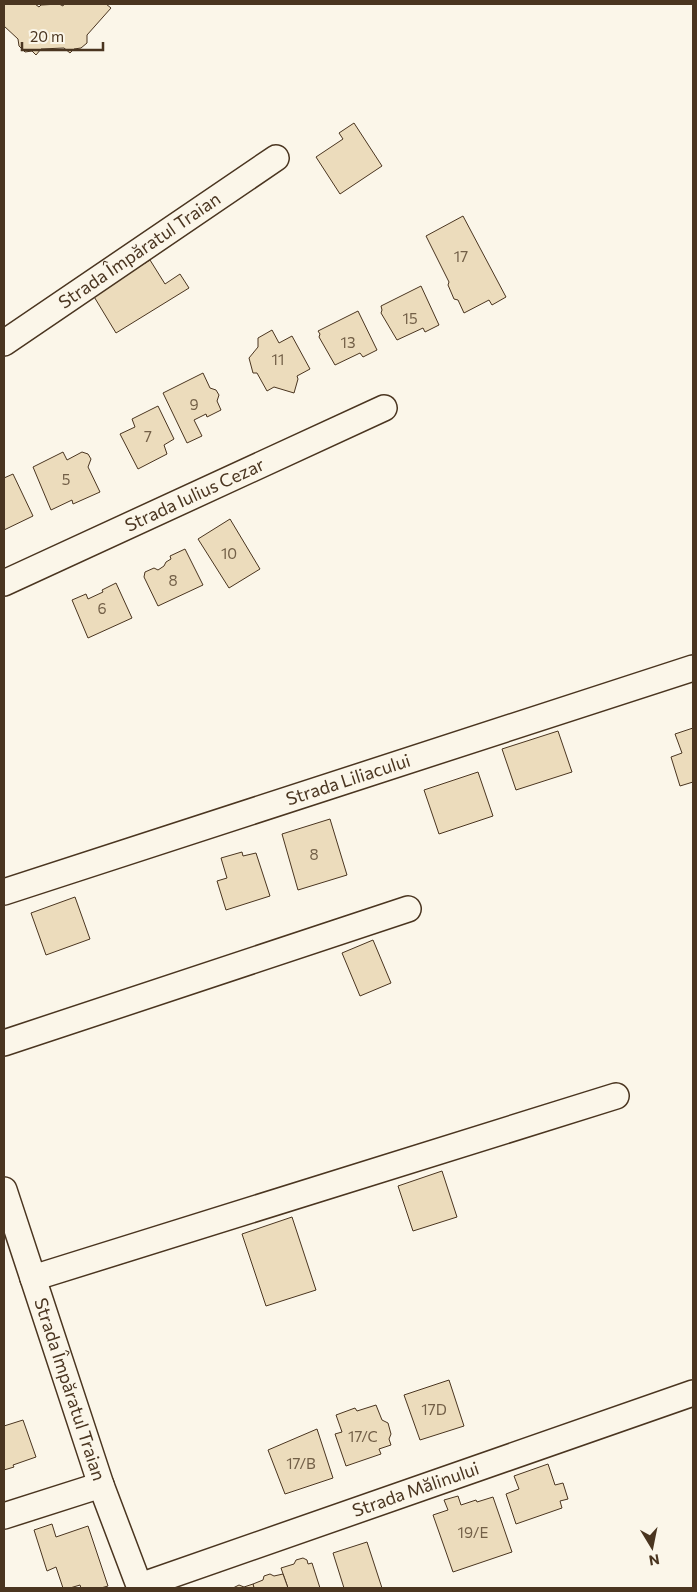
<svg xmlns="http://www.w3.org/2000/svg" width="697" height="1592" viewBox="0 0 697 1592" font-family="Commissioner,sans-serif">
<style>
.building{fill:#ecdcbc;stroke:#4a3520}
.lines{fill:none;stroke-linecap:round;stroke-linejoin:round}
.minor-casing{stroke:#4a3520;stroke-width:28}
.minor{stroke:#fbf6e9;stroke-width:25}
.labels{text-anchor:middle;stroke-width:4;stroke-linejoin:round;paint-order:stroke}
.number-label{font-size:15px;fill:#725f47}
.street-label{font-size:18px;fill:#4a3520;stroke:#fbf6e9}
</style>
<rect width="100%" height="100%" fill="#fbf6e9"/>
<g class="building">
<path d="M4,4H35L39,7L41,5L59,4L63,6L64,4H106L111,8L87,35V43L81,48L74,49L70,53L64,48L41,49L36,55L32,51L25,52L19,46L18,39L4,26Z"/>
<path d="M354,123L382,166L340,194L316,157L343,139L339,133Z"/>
<path d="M463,216L506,297L492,305L489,300L464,313L458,300L454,299L448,285L449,282L426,236Z"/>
<path d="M150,260L165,284L180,274L189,288L116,333L93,295Z"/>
<path d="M421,286L439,325L425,332L423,328L397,340L381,313L382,310L381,306Z"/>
<path d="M358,311L377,350L363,357L360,353L335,365L319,337L320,334L318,331Z"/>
<path d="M272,330L279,343L292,336L310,369L297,376L298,379L294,393L274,387L267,391L257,373H253L249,358L258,347V338Z"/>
<path d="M203,373L210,388L216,390L219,395L217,401L221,410L207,417L206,414L194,420L202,436L187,443L163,393Z"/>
<path d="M158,406L174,439L164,445L167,454L138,469L120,434L135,427L132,419Z"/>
<path d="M63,452L67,460L82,452L88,454L91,459L88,467L100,492L73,504L72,500L51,510L33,467Z"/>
<path d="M13,474L33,516L4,530V478Z"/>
<path d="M230,519L260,569L229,588L198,539Z"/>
<path d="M185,549L203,585L158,606L144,577L145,572L154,568L158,570L164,566L166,562L171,559L170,556Z"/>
<path d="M116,583L132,618L88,638L72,600L86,594L88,599L103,592L102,590Z"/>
<path d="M693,728V782L680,786L671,757L682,753L675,734Z"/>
<path d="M558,731L572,772L516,790L502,749Z"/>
<path d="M478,772L493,816L439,834L424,790Z"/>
<path d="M330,819L347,875L298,890L282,834Z"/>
<path d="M242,852L243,856L256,853L270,896L226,910L217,881L227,878L221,858Z"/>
<path d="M75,897L90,939L46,955L31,913Z"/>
<path d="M373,940L391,983L360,996L342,953Z"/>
<path d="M442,1171L457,1217L413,1231L398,1186Z"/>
<path d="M292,1217L316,1290L266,1306L242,1234Z"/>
<path d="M449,1380L464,1426L420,1440L404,1395Z"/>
<path d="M376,1405L382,1420L388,1423L391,1434L389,1439L391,1445L379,1449L381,1454L346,1466L335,1434L342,1432L336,1415L355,1408L357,1411Z"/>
<path d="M23,1420L36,1457L13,1465L14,1467L4,1470V1426Z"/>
<path d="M317,1429L333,1478L285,1494L268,1450Z"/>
<path d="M548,1464L555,1485L563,1483L568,1499L560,1501L562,1508L516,1524L506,1494L519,1489L514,1476Z"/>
<path d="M458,1496L461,1505L476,1500L477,1502L493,1497L512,1552L453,1572L433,1515L448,1510L444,1500Z"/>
<path d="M52,1524L56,1537L88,1526L108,1586L101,1588H81L80,1585L70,1588H63L56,1567L47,1571L34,1530Z"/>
<path d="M367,1542L382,1588H344L333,1553Z"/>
<path d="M303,1558L307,1560L308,1564L312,1563L320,1588H288L281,1568L294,1564L296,1560Z"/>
<path d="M270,1574L274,1576L283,1574L288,1588H254L253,1584L263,1580L264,1576Z"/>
<path d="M253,1584L254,1588H233L239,1585L244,1587Z"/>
</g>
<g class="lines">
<g class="minor-casing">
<g id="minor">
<path id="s1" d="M4,343L276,158"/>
<path id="s2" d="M4,583L384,408"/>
<path id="s3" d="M4,892L693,668"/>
<path d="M4,1043L408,909"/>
<path id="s4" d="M4,1190L101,1485L140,1588"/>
<path d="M33,1278L616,1096"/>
<path d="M4,1516L101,1485"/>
<path id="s5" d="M140,1586L693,1393"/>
</g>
</g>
<use href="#minor" class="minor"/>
</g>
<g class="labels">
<g class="number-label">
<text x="461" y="262">17</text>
<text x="410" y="324">15</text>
<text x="348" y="348">13</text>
<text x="278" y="365">11</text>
<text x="194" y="410">9</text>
<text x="148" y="442">7</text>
<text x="66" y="485">5</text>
<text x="229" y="559">10</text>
<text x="173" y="586">8</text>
<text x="102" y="614">6</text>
<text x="314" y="860">8</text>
<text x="434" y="1415">17D</text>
<text x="363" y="1442">17/C</text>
<text x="301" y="1469">17/B</text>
<text x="473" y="1538">19/E</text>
</g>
<g class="street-label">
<text dy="6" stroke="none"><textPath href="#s1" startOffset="164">Strada Împăratul Traian</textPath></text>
<text dy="6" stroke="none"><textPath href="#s2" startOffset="210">Strada Iulius Cezar</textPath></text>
<text dy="6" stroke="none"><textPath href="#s3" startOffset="362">Strada Liliacului</textPath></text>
<text dy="6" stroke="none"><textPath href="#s4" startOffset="210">Strada Împăratul Traian</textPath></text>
<text dy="6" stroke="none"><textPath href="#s5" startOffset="292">Strada Mălinului</textPath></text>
</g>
</g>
<rect width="697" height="1592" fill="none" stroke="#4a3520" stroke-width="10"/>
<g transform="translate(652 1547) rotate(170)" stroke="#fbf6e9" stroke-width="4" paint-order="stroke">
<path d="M0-4L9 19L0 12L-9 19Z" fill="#4a3520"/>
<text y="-8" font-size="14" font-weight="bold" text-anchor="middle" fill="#4a3520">N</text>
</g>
<path d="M22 42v8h81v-8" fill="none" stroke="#4a3520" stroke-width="2.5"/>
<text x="30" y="42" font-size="15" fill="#4a3520" stroke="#fbf6e9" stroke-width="4" paint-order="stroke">20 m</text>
</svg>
